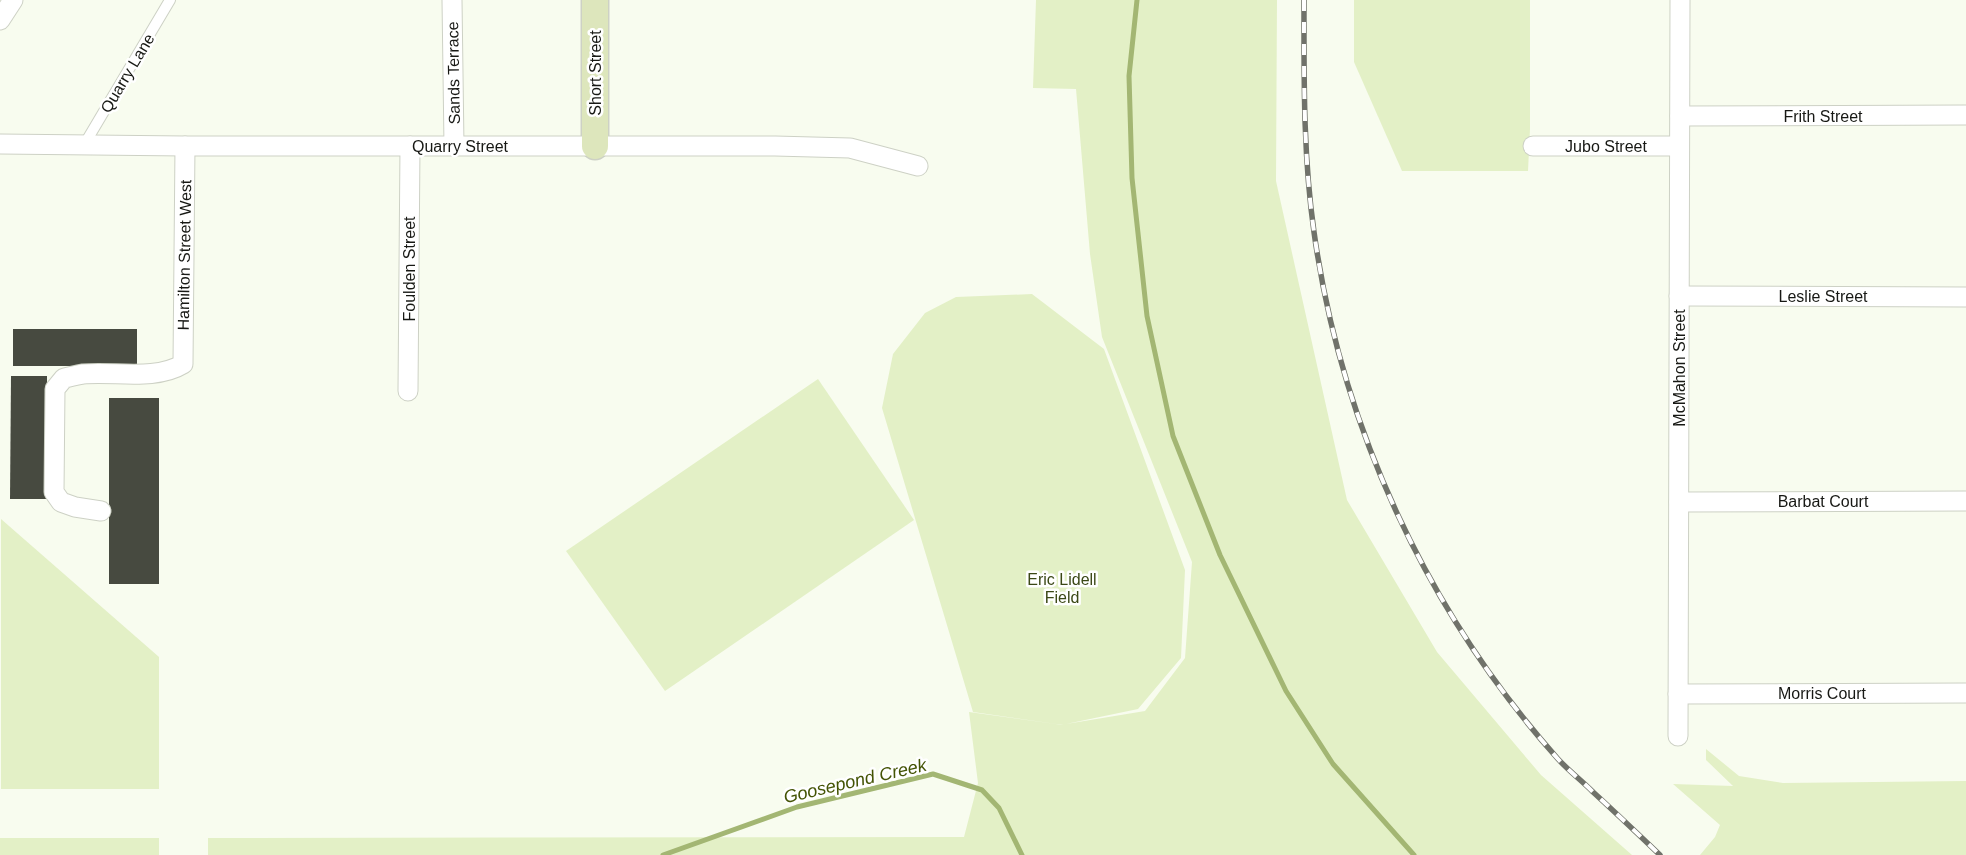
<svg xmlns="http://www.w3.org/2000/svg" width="1966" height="855" viewBox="0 0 1966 855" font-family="Helvetica,sans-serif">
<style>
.green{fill:#e3f0c6}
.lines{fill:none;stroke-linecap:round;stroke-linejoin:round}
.stream{stroke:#a3b673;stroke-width:5}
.building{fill:#474a40}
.lane-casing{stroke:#cdd1c5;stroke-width:12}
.street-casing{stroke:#cdd1c5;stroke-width:21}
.secondary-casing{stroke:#cdd1c5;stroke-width:29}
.lane{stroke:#fff;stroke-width:10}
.street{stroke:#fff;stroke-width:19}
.secondary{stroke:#dde6bc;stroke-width:26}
.rail-casing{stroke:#70726a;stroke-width:5.5}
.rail{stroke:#fff;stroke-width:4;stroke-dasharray:11;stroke-linecap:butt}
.labels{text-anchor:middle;stroke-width:5;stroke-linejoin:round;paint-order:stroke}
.street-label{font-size:16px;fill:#171814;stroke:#fff}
.park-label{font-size:16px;fill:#3b4816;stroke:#fff}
.water-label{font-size:18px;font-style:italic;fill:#445405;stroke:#fff}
</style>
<rect width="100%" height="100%" fill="#f8fcef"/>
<g class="green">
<path d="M1036,0H1277L1276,181L1347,500L1437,652L1541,775L1632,855H208V838L964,837L978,783L969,712L1063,725L973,712L882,408L893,354L925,313L956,297L1032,294L1104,349L1185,570L1181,658L1138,709L1066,724L1145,711L1185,658L1192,562L1102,337L1090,254L1076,89L1033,88Z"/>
<path d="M1354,0H1530V129L1528,171H1402L1354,62Z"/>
<path d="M818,379L914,520L665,691L566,551Z"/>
<path d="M1,519L159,657V789H1Z"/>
<path d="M1706,749L1739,776L1783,783L1966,781V855H1700L1715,837L1720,825L1673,784L1733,786L1706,760Z"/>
<rect x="0" y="838" width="159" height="17"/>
</g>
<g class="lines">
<g class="stream">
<path d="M1137,0L1129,76L1132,178L1147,316L1173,436L1220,555L1286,691L1333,764L1414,855"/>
<path d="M663,855L797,807L933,774L982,790L999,808L1022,855"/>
</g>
</g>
<g class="building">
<rect x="13" y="329" width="124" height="37"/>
<path d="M11,376H47V499H10Z"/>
<rect x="109" y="398" width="50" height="186"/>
</g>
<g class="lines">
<g class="lane-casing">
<path id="lane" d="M84,145L170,0"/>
</g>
<g class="street-casing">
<g id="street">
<path d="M452,0L454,146"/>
<path d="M0,20L13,0"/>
<path d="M1680,116L1966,115"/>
<path d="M0,144L185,146H775L850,148L918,166"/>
<path d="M1533,146H1679"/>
<path d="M1679,296L1966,297"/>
<path d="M408,391L410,146"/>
<path d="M1679,502L1966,501"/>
<path d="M101,511L75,507L61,502L54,492L55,389L64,378C70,377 76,375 83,374C115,371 155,381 183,364L185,146"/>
<path d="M1678,694L1966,693"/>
<path d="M1678,736L1680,0"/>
</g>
</g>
<g class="secondary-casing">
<path id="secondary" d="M595,0V146"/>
</g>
<use href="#lane" class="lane"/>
<use href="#street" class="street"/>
<use href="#secondary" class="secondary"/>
<g class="rail-casing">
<path id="rail" d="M1304,0C1304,77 1303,155 1314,232C1341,426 1427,612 1558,759C1569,771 1582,781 1593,792C1616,813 1638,834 1660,855"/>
</g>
<use href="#rail" class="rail"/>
</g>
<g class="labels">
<g class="street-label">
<text transform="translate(127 73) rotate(-59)" y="6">Quarry Lane</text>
<text transform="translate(453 73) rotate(-91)" y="6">Sands Terrace</text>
<text transform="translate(595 73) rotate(-90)" y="6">Short Street</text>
<text x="1823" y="122">Frith Street</text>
<text x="460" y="152">Quarry Street</text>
<text x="1606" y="152">Jubo Street</text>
<text transform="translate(184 255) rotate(-89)" y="6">Hamilton Street West</text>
<text transform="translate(409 269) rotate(-90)" y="6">Foulden Street</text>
<text x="1823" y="302">Leslie Street</text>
<text transform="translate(1679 368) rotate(-90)" y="6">McMahon Street</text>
<text x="1823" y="507">Barbat Court</text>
<text x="1822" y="699">Morris Court</text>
</g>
<g class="park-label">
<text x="1062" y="585">Eric Lidell<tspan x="1062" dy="18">Field</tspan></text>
</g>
<g class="water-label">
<text transform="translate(855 781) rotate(-13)" y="6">Goosepond Creek</text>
</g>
</g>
</svg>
